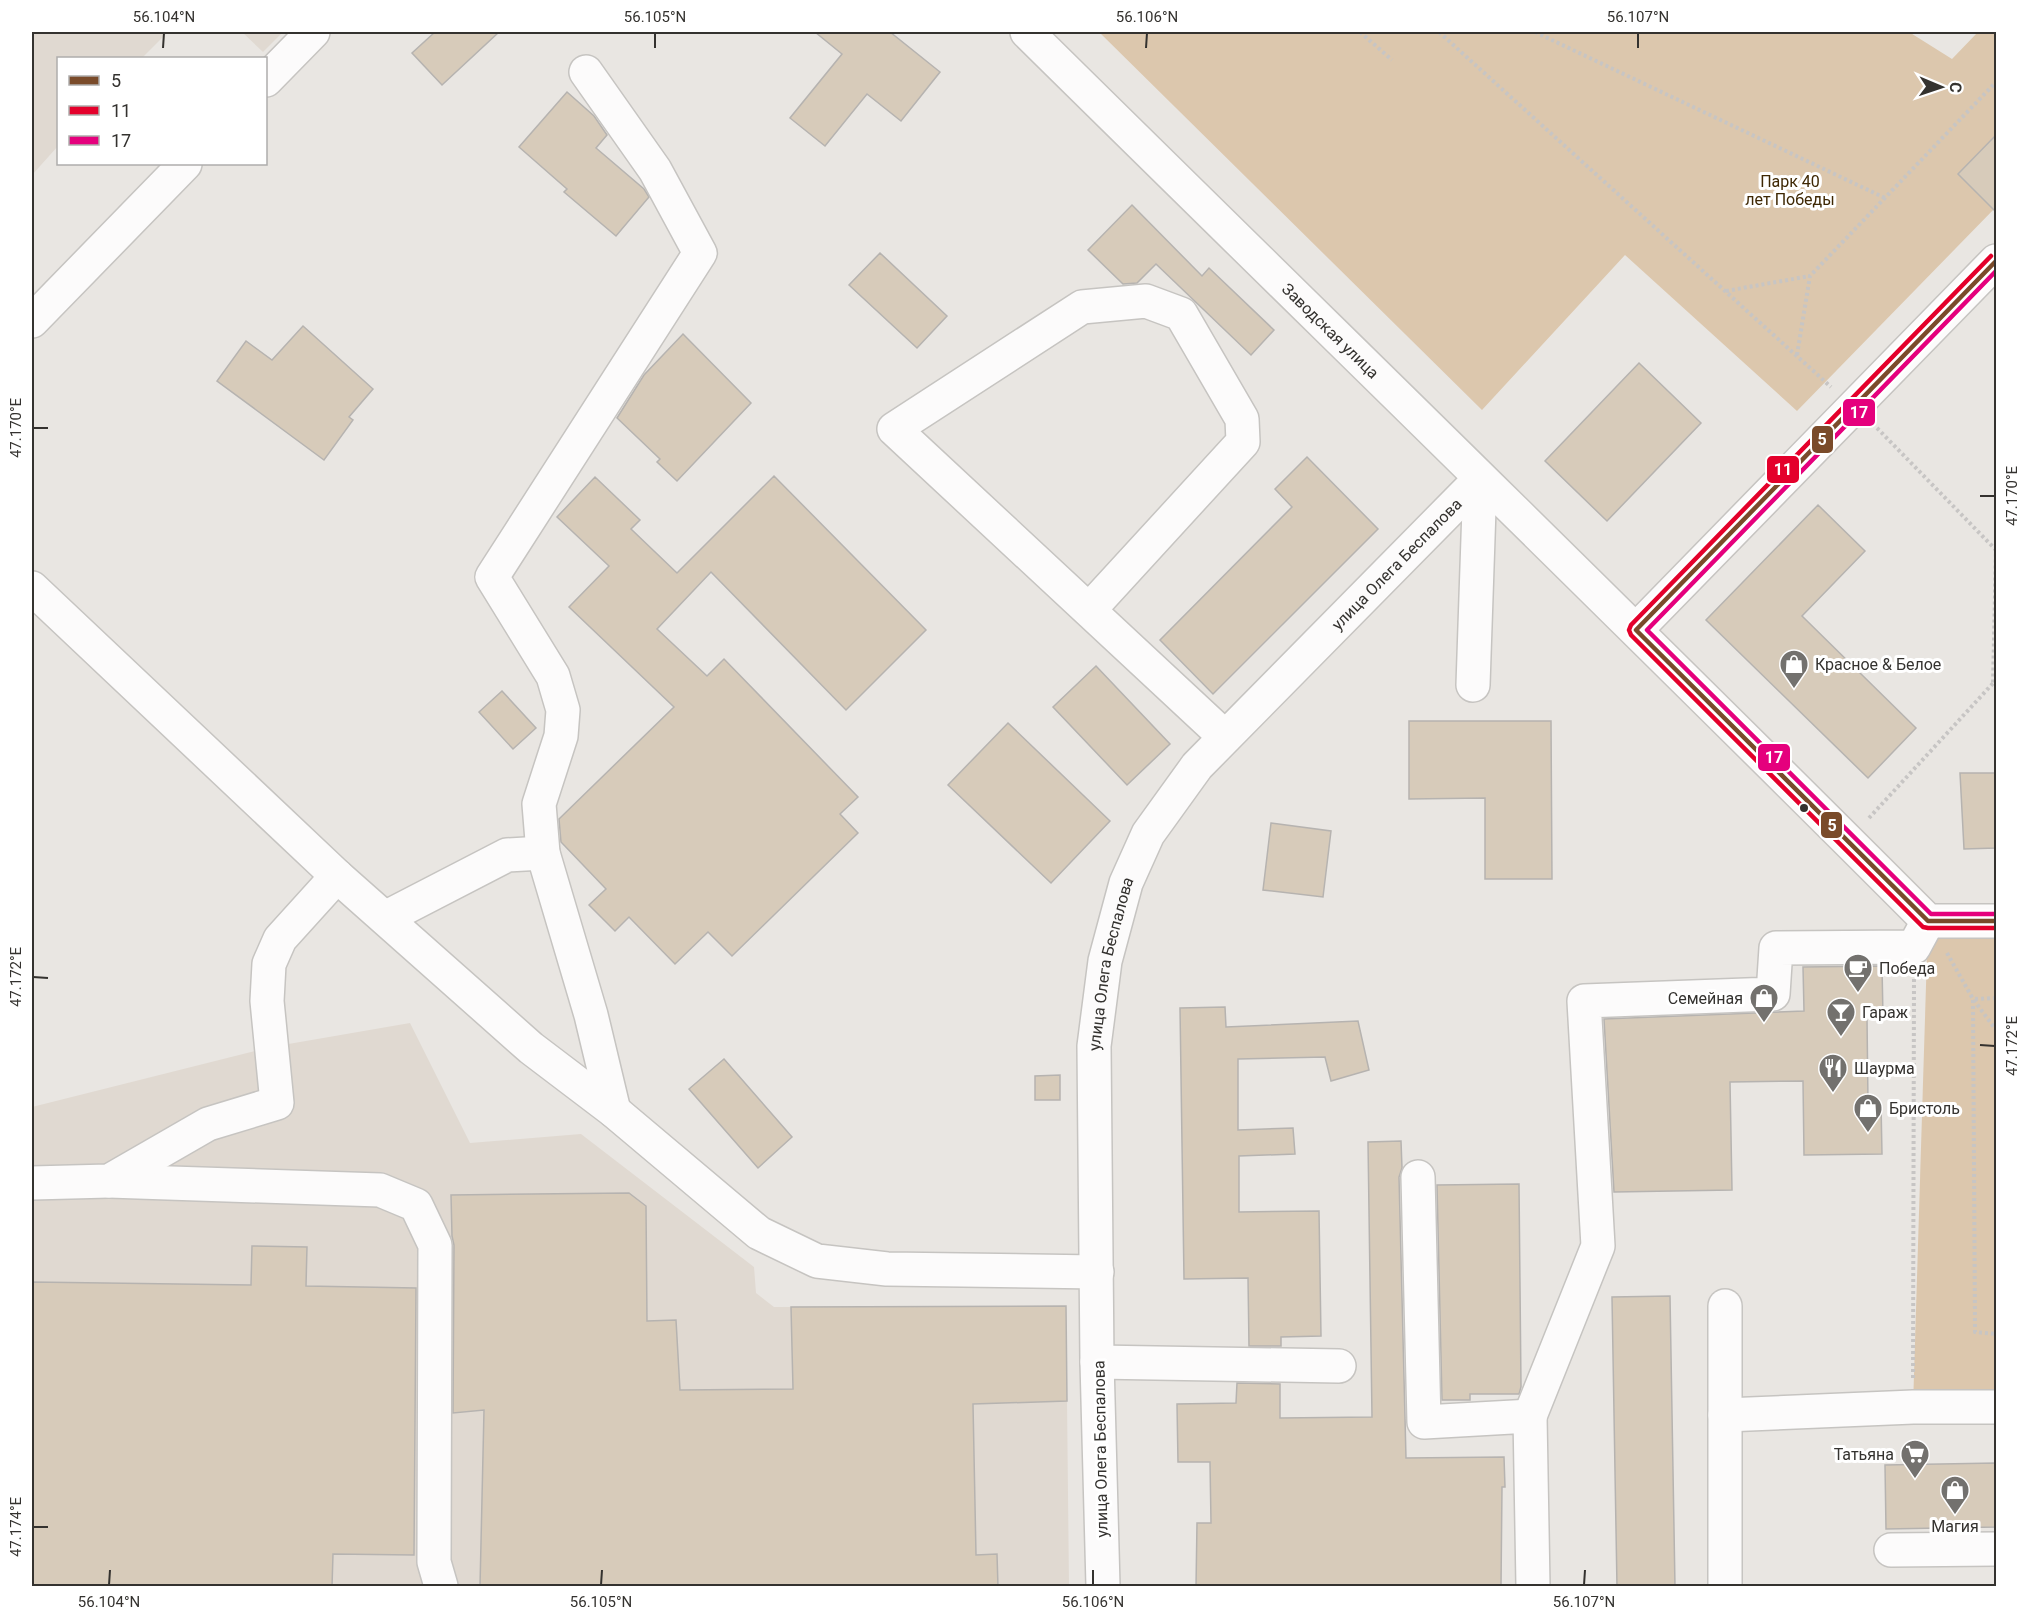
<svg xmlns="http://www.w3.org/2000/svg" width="2028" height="1618" viewBox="0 0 2028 1618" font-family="Roboto,sans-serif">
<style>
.built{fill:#e0d9d1}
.green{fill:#dcc7ad}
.building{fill:#d7cbba;stroke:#b6b3b0;stroke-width:1.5}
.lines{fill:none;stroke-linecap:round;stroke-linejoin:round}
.minor-casing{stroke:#c6c4c1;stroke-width:36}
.path{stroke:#c7c5c4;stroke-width:4;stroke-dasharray:3 3;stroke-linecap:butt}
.minor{stroke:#fcfbfb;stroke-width:33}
.bus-1-casing{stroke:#fff;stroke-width:9}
.bus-2-casing{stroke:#fff;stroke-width:9}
.bus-3-casing{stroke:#fff;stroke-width:9}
.bus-1{stroke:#7a4b2a;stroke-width:4.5}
.bus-2{stroke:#e4002b;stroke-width:4.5}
.bus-3{stroke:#e5007d;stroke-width:4.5}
.ticks{fill:none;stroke:#34322f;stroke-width:2}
.bus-dot{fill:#34322f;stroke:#fff;stroke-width:2}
.labels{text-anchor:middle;stroke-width:6;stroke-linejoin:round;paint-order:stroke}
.park-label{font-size:16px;fill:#3e2703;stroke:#fff}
.street-label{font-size:16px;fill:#34322f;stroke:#fff}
.poi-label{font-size:16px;fill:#34322f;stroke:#fff;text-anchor:start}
.line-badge{stroke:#fff;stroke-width:2}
.badge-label{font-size:16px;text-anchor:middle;font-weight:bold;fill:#fff}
.neatline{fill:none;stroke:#34322f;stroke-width:2}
.ticks-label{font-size:15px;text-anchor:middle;fill:#34322f}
</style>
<rect width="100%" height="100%" fill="#e9e6e2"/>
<g class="built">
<path d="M32,32H168L142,58H58V146L32,175Z"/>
<path d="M242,32H283L263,52Z"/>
<path d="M410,1023L470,1143L581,1134L754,1267L756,1293L774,1307L1066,1306L1069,1586H32V1107L271,1047Z"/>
</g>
<g class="green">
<path d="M1099,32H1909L1952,59L1978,32H1996V207L1797,411L1625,255L1482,410Z"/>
<path d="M1928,921H1996V1407H1913Z"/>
</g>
<g class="building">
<path d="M435,32H499L442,85L412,53Z"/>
<path d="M815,32H890L940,72L901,121L867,94L825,146L790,118L842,54Z"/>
<path d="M567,92L594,116L607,135L596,148L644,189L649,197L616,236L564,192L567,189L519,147Z"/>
<path d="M1996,135V212L1958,174Z"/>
<path d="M1132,205L1202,276L1209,268L1274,330L1251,355L1156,264L1137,283L1123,284L1088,250Z"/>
<path d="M880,253L947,316L917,348L849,285Z"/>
<path d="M303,326L373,389L349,417L353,420L324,460L217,381L246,341L272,360Z"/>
<path d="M683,334L751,403L677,481L657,462L660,459L617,418L644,375Z"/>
<path d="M1639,363L1701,423L1607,521L1545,461Z"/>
<path d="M1307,457L1378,529L1213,694L1160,640L1292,507L1275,489Z"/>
<path d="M774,476L926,630L846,710L711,572L657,629L707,676L724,659L858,797L840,814L858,833L732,956L708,932L675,964L629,917L615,931L589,905L606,889L561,842L559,819L674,707L569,607L609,566L557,517L595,477L640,520L631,529L677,573Z"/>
<path d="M1818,505L1865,551L1802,616L1916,728L1868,778L1706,620Z"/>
<path d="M1096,666L1170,744L1127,785L1053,707Z"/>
<path d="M502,691L536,728L513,749L479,712Z"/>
<path d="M1409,721H1551L1552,879H1485V798L1409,799Z"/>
<path d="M1008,723L1110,821L1051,883L948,785Z"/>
<path d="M1960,773H1996V848L1964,849Z"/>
<path d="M1271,823L1331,831L1323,897L1263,890Z"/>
<path d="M1882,966L1883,1017H1867L1868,1104H1881L1882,1154L1804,1155L1803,1081L1730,1082L1732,1190L1614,1192L1604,1019L1804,1011L1803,967Z"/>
<path d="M1225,1007L1226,1027L1358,1021L1369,1070L1331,1081L1325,1057L1238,1059V1130L1293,1128L1295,1154L1239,1156V1212L1319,1211L1321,1336L1281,1337V1346H1249L1248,1278L1184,1279L1180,1008Z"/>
<path d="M724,1059L792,1137L758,1168L689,1089Z"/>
<path d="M1060,1075V1100H1035V1076Z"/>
<path d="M1401,1141L1402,1168L1399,1177L1406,1458L1504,1457L1505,1487H1502L1501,1587H1196L1197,1523H1211L1210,1462H1178L1177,1404L1236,1403L1237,1383L1280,1384V1418L1372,1417L1368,1142Z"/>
<path d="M1519,1184L1521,1387L1519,1394H1470V1400H1442L1437,1185Z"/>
<path d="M629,1193L646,1206L647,1321L676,1320L680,1390L793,1389L791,1307L1066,1306L1067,1401L973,1404L976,1555L997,1554L998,1587H480L484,1410L453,1413L454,1245L452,1236L451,1195Z"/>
<path d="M252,1246L307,1247L306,1286L416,1288L414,1555L333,1554L332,1587H32V1282L251,1285Z"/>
<path d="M1670,1296L1675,1587H1617L1612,1297Z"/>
<path d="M1996,1463V1527L1886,1529L1885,1465Z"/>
</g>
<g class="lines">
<g class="minor-casing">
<g id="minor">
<path id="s1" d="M1027,32C1327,328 1630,622 1928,921H1996"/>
<path d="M586,72L655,170L700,253L492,577L553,676L563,710L561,736L539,804L543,853L591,1015L614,1111"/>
<path d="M266,80L313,32"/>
<path d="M32,321L185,164"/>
<path d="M32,588L337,876L531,1048L614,1111L759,1233L817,1261L887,1269L1097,1272"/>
<path d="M1089,610L1243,442L1242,419L1181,314L1146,301L1082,307L894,429L1225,737"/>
<path d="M1636,630L1996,261"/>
<path d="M1473,685L1480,479"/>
<path d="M385,918L507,855L543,853"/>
<path d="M1418,1177L1424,1422L1530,1416L1533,1586"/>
<path d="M109,1181L380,1190L416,1205L435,1245L434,1562L441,1586"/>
<path d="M32,1183L109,1181L208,1124L277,1103L267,1001L269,964L280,939L337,876"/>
<path d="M1725,1306V1586"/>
<path d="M1097,1362L1339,1366"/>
<path d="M1725,1415L1913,1407H1996"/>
<path d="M1530,1416L1598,1246L1584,1001L1773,994L1776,948L1914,947L1928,921"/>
<path d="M1891,1550L1996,1549"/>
<path id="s2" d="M1103,1586L1097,1362L1094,1046L1105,961L1126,883L1148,834L1197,766L1480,479"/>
</g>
</g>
<g class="path">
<path d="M1360,32L1392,60"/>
<path d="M1439,32L1831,387"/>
<path d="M1535,32L1885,198"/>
<path d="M1726,291L1810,276"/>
<path d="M1797,355L1810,276L1996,82"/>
<path d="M1877,428L1996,550L1993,684"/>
<path d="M1869,818L1996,680"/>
<path d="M1947,953L1973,999L1996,1030"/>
<path d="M1996,998L1973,999L1975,1332L1996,1334"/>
<path d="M1913,1378L1914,977"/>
</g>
<use href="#minor" class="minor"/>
<g class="bus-1-casing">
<path id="bus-1" d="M1996,261L1636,630L1928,921H1996"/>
</g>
<g class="bus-2-casing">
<path id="bus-2" d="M1991,256L1631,625L1629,630L1631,635L1923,927L1928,928H1996"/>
</g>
<g class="bus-3-casing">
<path id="bus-3" d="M1996,914H1931L1647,630L1996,271"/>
</g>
<use href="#bus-1" class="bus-1"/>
<use href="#bus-2" class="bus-2"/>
<use href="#bus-3" class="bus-3"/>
</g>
<path class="ticks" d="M163,48L164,33M655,48V33M1146,48L1147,33M1638,48V33M33,428H48M1980,496H1995M33,977L48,978M1980,1045L1995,1046M33,1527H48M109,1585L110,1570M601,1585L602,1570M1093,1585V1570M1584,1585L1585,1570"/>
<defs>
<g id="shop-pin" transform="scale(1.5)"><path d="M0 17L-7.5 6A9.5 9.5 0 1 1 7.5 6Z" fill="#73716e" stroke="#fff"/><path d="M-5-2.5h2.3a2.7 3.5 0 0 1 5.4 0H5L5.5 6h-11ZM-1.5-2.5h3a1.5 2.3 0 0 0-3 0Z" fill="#fff"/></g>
<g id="cafe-pin" transform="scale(1.5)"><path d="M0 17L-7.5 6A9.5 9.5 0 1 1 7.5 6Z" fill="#73716e" stroke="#fff"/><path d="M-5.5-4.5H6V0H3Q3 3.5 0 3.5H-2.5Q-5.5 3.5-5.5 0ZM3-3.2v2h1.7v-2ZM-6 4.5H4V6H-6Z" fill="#fff"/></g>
<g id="bar-pin" transform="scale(1.5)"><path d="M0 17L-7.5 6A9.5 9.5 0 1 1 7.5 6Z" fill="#73716e" stroke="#fff"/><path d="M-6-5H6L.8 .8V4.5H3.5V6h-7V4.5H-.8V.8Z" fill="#fff"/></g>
<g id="restaurant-pin" transform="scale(1.5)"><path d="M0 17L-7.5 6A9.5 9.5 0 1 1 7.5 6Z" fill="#73716e" stroke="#fff"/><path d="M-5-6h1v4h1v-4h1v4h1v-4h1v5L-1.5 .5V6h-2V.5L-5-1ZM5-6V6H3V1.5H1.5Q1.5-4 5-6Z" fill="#fff"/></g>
<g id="supermarket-pin" transform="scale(1.5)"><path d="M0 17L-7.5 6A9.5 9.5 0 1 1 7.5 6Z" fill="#73716e" stroke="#fff"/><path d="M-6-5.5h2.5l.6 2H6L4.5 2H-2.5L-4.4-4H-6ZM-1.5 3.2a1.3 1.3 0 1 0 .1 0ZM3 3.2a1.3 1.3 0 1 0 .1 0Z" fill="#fff"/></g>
</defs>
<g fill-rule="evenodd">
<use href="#shop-pin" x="1794" y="664"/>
<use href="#cafe-pin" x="1858" y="968"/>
<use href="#shop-pin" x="1764" y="998"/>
<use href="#bar-pin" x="1841" y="1012"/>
<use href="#restaurant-pin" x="1833" y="1068"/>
<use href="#shop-pin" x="1868" y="1108"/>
<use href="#supermarket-pin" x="1915" y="1454"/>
<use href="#shop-pin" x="1955" y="1490"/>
</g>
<circle class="bus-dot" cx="1804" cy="808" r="5"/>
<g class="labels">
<g class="park-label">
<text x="1790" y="187">Парк 40<tspan x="1790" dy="18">лет Победы</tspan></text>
</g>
<g class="street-label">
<text dy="6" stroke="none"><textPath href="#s1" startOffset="426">Заводская улица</textPath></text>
<text dy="6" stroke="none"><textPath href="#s2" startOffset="1128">улица Олега Беспалова</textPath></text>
<text dy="6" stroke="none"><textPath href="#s2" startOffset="624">улица Олега Беспалова</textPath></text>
<text transform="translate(1100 1449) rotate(-91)" y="6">улица Олега Беспалова</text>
</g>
<g class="poi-label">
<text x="1815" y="670">Красное &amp; Белое</text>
<text x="1879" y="974">Победа</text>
<text x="1743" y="1004" text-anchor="end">Семейная</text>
<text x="1862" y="1018">Гараж</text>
<text x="1854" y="1074">Шаурма</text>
<text x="1889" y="1114">Бристоль</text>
<text x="1894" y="1460" text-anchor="end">Татьяна</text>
<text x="1955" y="1532" text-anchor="middle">Магия</text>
</g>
</g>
<g class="line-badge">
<rect x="1842" y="398" width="34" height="29" rx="6" fill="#e5007d"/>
<rect x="1811" y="425" width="23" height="29" rx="6" fill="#7a4b2a"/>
<rect x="1766" y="455" width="34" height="29" rx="6" fill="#e4002b"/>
<rect x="1757" y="743" width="34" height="29" rx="6" fill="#e5007d"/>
<rect x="1820" y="811" width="23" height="28" rx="6" fill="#7a4b2a"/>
</g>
<g class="badge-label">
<text x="1859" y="418">17</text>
<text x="1822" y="445">5</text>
<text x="1783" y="475">11</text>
<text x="1774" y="763">17</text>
<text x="1832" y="831">5</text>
</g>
<rect width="2028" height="1618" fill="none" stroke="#ffffff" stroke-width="66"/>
<rect x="57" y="57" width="210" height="108" fill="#ffffff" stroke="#aeadac" stroke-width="1.5"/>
<rect x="69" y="76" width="30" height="9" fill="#7a4b2a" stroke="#aeadac" stroke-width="1.5"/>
<text x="111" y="87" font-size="18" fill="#34322f">5</text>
<rect x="69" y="106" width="30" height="9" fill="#e4002b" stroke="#aeadac" stroke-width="1.5"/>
<text x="111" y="117" font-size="18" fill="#34322f">11</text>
<rect x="69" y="136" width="30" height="9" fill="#e5007d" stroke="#aeadac" stroke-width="1.5"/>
<text x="111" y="147" font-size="18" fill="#34322f">17</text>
<g transform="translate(1941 87) rotate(92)" stroke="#ffffff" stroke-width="4.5" paint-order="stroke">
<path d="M0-4.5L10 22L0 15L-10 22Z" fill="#34322f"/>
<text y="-9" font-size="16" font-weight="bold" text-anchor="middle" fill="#34322f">С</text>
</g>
<rect x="33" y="33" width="1962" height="1552" class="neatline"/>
<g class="ticks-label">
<text x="164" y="22">56.104°N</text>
<text x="655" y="22">56.105°N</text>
<text x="1147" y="22">56.106°N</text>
<text x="1638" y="22">56.107°N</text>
<text transform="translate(16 428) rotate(-90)" y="5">47.170°E</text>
<text transform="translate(2012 496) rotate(-90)" y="5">47.170°E</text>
<text transform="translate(16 977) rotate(-90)" y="5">47.172°E</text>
<text transform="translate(2012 1046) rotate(-90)" y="5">47.172°E</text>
<text transform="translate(16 1527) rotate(-90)" y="5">47.174°E</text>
<text x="109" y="1607">56.104°N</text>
<text x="601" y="1607">56.105°N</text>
<text x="1093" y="1607">56.106°N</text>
<text x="1584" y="1607">56.107°N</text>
</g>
</svg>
